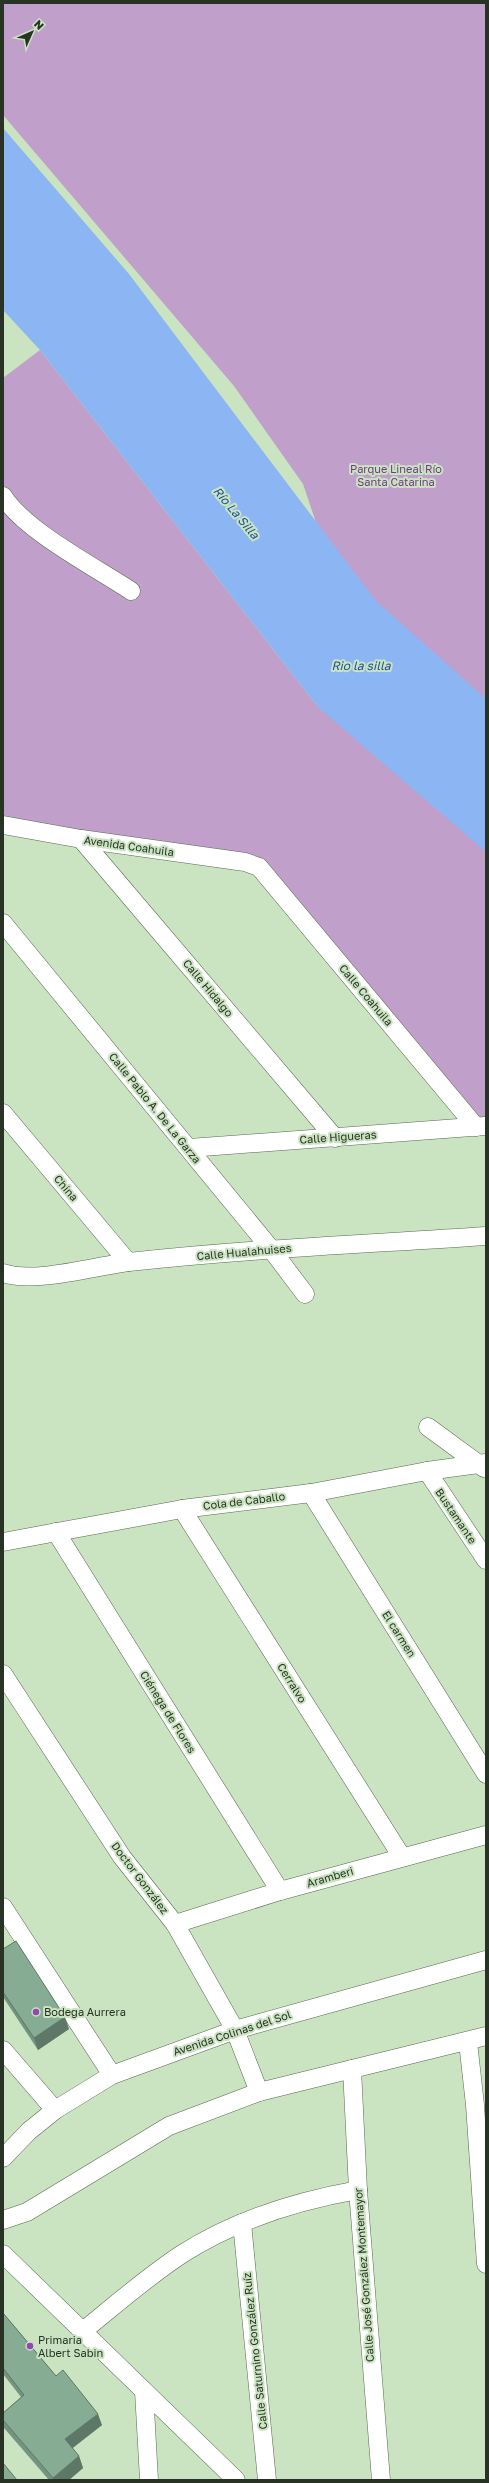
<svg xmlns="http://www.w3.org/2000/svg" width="489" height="2483" viewBox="0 0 489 2483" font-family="'Golos Text',sans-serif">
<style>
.green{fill:#c09fcb}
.water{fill:#8bb6f3}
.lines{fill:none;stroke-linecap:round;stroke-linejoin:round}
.minor-casing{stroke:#566c4d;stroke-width:19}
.minor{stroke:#fff;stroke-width:18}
.wall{fill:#73947f}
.shaded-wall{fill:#5e7868}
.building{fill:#86ac94;stroke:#5e7868}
.poi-dot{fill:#9844b3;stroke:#cae3c1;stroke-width:1.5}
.labels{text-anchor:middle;stroke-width:4;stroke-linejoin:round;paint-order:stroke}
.park-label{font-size:11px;fill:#733b85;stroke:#cae3c1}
.street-label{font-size:11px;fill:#293325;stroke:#cae3c1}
.poi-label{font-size:11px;fill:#293325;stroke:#cae3c1;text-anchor:start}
.water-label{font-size:12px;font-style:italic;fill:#1b5097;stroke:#cae3c1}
</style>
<rect width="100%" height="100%" fill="#cae3c1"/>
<path class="green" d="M3,3H486V1126L263,871L3,825V378L40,350L318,707L381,715L303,484L234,386L3,115Z"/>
<path class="water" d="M3,128L129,274L376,601L486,699V852L318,707L40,350L3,310Z"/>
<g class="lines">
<g class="minor-casing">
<g id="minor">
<path d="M3,496C25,531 95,567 131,591"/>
<path d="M3,825L81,839L245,862L259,867L476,1127"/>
<path d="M81,839L335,1138"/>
<path d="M3,923L271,1249L305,1294"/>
<path d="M3,1113L128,1262"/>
<path d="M189,1148L485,1126"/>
<path d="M3,1273C34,1284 95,1266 129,1262C247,1249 367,1244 486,1236"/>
<path d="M428,1427L484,1468"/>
<path d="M427,1471L486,1560"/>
<path d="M311,1493L486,1774"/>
<path d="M182,1509L402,1857"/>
<path d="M56,1532L280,1891"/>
<path d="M3,1542L182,1509L311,1493L427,1471L486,1463"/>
<path d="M3,1674L122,1857L175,1924L235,2030L259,2092"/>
<path d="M3,1907L112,2075"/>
<path d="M175,1924L280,1891L486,1835"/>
<path d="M468,2042L475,2105L486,2264"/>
<path d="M3,2050L55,2110"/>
<path d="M352,2069L358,2190L381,2480"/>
<path d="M3,2158L29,2131L55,2110L112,2075L235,2030L486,1960"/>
<path d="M3,2220L27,2212L169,2126L259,2092L486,2036"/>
<path d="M242,2223L267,2480"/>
<path d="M3,2254L236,2480"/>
<path d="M83,2331C115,2305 147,2277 182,2254C235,2220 296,2201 358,2190"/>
<path d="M144,2391L149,2480"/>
</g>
</g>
<use href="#minor" class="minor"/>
</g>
<g class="wall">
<path d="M3,1949L69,2029L38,2050L3,1997Z"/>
<path d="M3,2313L56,2376L102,2425L72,2448L79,2456L83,2468L69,2480H49L4,2428L3,2425V2413L21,2397L3,2374Z"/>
</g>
<g class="shaded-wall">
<path d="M65,2017L69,2029L38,2050L34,2038Z"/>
<path d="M98,2414L102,2425L69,2451L65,2439Z"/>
<path d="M79,2456L83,2468L69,2480H54L53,2478Z"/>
</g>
<g class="building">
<path d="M16,1941L65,2017L34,2038L3,1992V1949Z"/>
<path d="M3,2313L56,2376L63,2370L98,2414L65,2439L79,2456L53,2478L3,2420V2413L24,2395L3,2368Z"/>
<path d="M3,2463L17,2480H3Z"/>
</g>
<g class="poi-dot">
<circle cx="36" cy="2012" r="4"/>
<circle cx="30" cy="2346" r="4"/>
</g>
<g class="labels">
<g class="park-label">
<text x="396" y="473">Parque Lineal Río<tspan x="396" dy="13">Santa Catarina</tspan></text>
</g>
<g class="street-label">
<text transform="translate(129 846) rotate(8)" y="4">Avenida Coahuila</text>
<text transform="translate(208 988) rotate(50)" y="4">Calle Hidalgo</text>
<text transform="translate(366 995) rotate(50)" y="4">Calle Coahuila</text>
<text transform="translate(155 1108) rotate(51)" y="4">Calle Pablo A. De La Garza</text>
<text transform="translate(338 1137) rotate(-4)" y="4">Calle Higueras</text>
<text transform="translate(66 1188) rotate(50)" y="4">China</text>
<text transform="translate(244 1252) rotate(-5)" y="4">Calle Hualahuises</text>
<text transform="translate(244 1501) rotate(-7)" y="4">Cola de Caballo</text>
<text transform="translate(456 1516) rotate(56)" y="4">Bustamante</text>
<text transform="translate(399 1634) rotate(58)" y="4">El carmen</text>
<text transform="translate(292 1683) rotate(58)" y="4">Cerralvo</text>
<text transform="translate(168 1712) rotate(58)" y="4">Ciénega de Flores</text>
<text transform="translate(330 1877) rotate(-16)" y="4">Aramberi</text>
<text transform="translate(140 1878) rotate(53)" y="4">Doctor González</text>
<text transform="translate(232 2033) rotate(-18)" y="4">Avenida Colinas del Sol</text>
<text transform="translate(364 2275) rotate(-94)" y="4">Calle José González Montemayor</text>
<text transform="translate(255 2351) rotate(-96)" y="4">Calle Saturnino González Ruíz</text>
</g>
<g class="poi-label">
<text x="44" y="2016">Bodega Aurrera</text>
<text x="38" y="2344">Primaria<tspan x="38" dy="13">Albert Sabin</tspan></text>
</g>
<g class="water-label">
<text transform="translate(236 513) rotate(50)" y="4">Río La Silla</text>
<text x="361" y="670">Rio la silla</text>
</g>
</g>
<rect width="489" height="2483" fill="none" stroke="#293325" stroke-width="8"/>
<g transform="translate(32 32) rotate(45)" stroke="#cae3c1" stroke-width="3" paint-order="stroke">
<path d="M0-3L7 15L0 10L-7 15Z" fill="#293325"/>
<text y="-6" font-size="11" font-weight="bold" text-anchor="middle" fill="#293325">N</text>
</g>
</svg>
